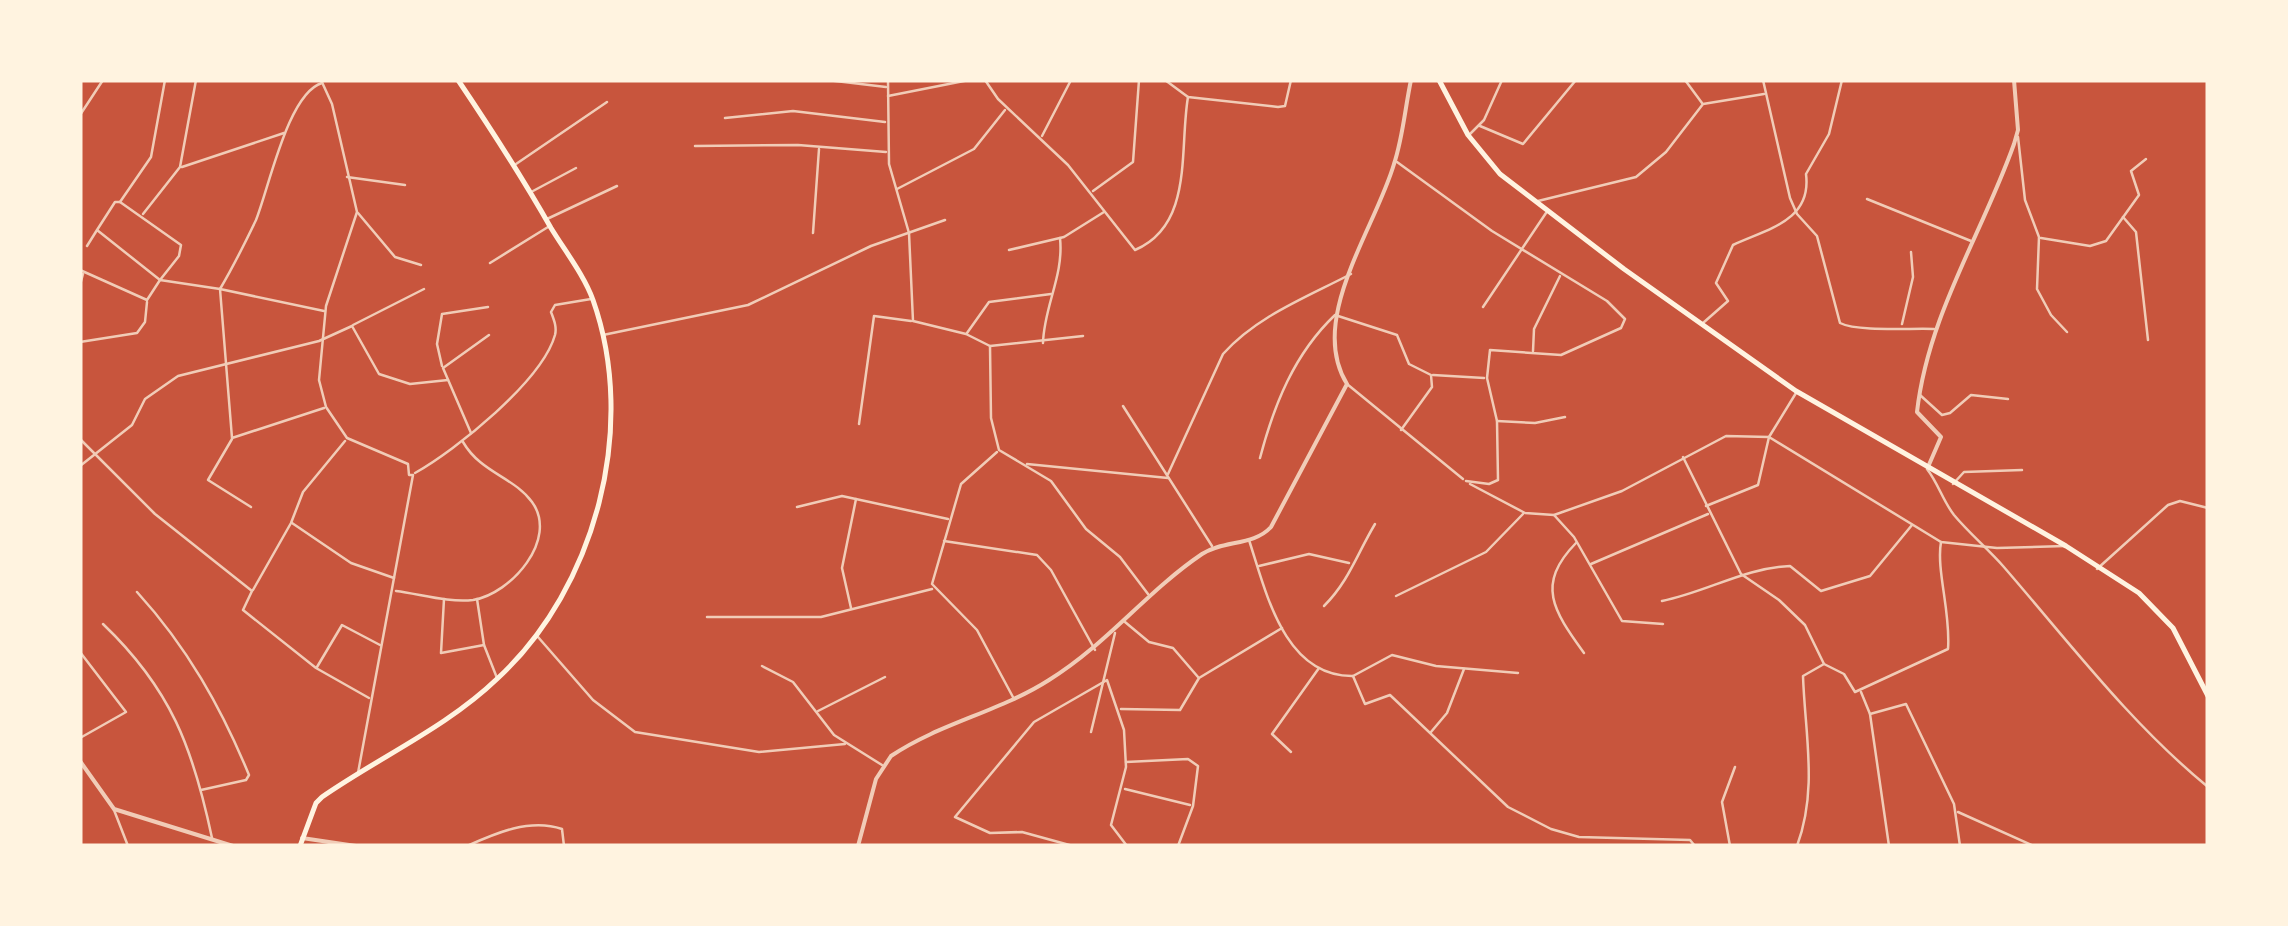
<svg xmlns="http://www.w3.org/2000/svg" width="2288" height="926" viewBox="0 0 2288 926" font-family="'Noto Sans',sans-serif">
<style>
.lines{fill:none;stroke-linecap:round;stroke-linejoin:round}
.minor{stroke:#f1ccb7;stroke-width:2.5}
.tertiary{stroke:#f1ccb7;stroke-width:4}
.primary{stroke:#fff3e0;stroke-width:5}
.trunk{stroke:#fff3e0;stroke-width:5}
</style>
<rect width="100%" height="100%" fill="#c8553d"/>
<g class="lines">
<g class="minor">
<path d="M321,80L332,104L357,212L326,306L319,380L326,407L347,438L408,464L409,475H413L358,773"/>
<path d="M827,80L886,87"/>
<path d="M888,80L889,164L909,233L913,321L966,334L990,346L991,418L999,450L1051,481L1086,529L1120,557L1148,594"/>
<path d="M985,80L998,99L1068,165L1135,250C1194,225 1179,149 1188,97"/>
<path d="M1165,80L1188,97L1278,107L1285,106L1291,80"/>
<path d="M1685,80L1702,103"/>
<path d="M1763,80L1790,198L1797,214L1817,236L1840,323C1858,332 1910,328 1934,329"/>
<path d="M888,96L969,80"/>
<path d="M80,115L103,80"/>
<path d="M725,118L793,111L885,122"/>
<path d="M1480,126L1523,144L1576,80"/>
<path d="M1470,134L1484,120L1502,80"/>
<path d="M1042,136L1071,80"/>
<path d="M2018,137L2025,200L2039,237L2037,289L2051,315L2067,332"/>
<path d="M695,146L798,145L886,152"/>
<path d="M1397,162L1492,231L1607,301L1625,319L1621,328L1561,355L1490,350L1487,378L1497,421L1498,480L1489,484L1466,481"/>
<path d="M516,164L607,102"/>
<path d="M182,167L284,133"/>
<path d="M347,177L405,185"/>
<path d="M897,189L974,149L1005,110"/>
<path d="M533,191L576,168"/>
<path d="M1093,191L1133,162L1139,80"/>
<path d="M1867,199L1971,241"/>
<path d="M1538,201L1636,177L1666,152L1703,104L1764,94"/>
<path d="M120,202L151,157L165,80"/>
<path d="M358,213L395,257L421,265"/>
<path d="M143,214L180,167L196,80"/>
<path d="M2123,217L2136,232L2148,340"/>
<path d="M547,219L617,186"/>
<path d="M813,233L819,149"/>
<path d="M2041,238L2090,246L2106,241L2139,195L2131,171L2146,159"/>
<path d="M87,246L97,230L160,280L179,256L181,245L120,202H115L97,230"/>
<path d="M1009,250L1064,237L1104,212"/>
<path d="M490,263L548,227"/>
<path d="M80,270L147,300L160,280L220,289C233,267 245,243 256,220C269,188 288,93 322,83"/>
<path d="M80,285L83,274"/>
<path d="M1483,307L1546,213"/>
<path d="M324,311L220,289L232,438L324,408"/>
<path d="M1703,323L1728,301L1716,283L1733,245C1767,229 1812,221 1806,174L1829,134L1842,80"/>
<path d="M1902,324L1913,277L1911,252"/>
<path d="M353,325L424,289"/>
<path d="M967,333L989,302L1051,294"/>
<path d="M603,335L748,305L871,246L945,220"/>
<path d="M80,342L137,333L145,322L147,302"/>
<path d="M1043,343C1044,306 1064,276 1060,238"/>
<path d="M990,346L1083,336"/>
<path d="M1533,351L1534,329L1560,276"/>
<path d="M442,366L437,344L442,314L488,307"/>
<path d="M1433,375L1484,378"/>
<path d="M1347,384L1463,479"/>
<path d="M1920,395L1942,415L1950,413L1971,395L2008,399"/>
<path d="M1123,406L1212,546"/>
<path d="M1497,421L1535,423L1565,417"/>
<path d="M859,424L874,316L911,321"/>
<path d="M471,433L443,368L489,335"/>
<path d="M80,439L155,514L252,591L243,610L316,668L369,698"/>
<path d="M232,439L208,480L251,507"/>
<path d="M997,452L961,484L932,584L977,630L1014,699"/>
<path d="M1683,457L1741,574L1779,600L1805,625L1824,664L1844,674L1855,692L1948,649C1951,613 1936,570 1941,542"/>
<path d="M1260,458C1274,405 1294,354 1335,315L1397,335L1409,364L1431,375L1432,387L1401,430"/>
<path d="M1027,464L1168,478"/>
<path d="M80,466L132,425L145,399L178,376L319,341L352,326L379,374L410,384L448,380"/>
<path d="M1927,469C1938,483 1943,501 1954,515C1969,533 1988,549 2003,566C2069,642 2130,723 2208,787"/>
<path d="M415,473C456,450 542,381 555,335C557,327 554,320 551,312L555,305L591,299"/>
<path d="M1168,474L1223,354C1257,316 1307,297 1351,274"/>
<path d="M1470,484L1525,513L1554,515L1622,491L1726,436L1769,437L1796,393"/>
<path d="M1953,484L1964,472L2022,470"/>
<path d="M1706,506L1758,485L1769,437L1941,542L1997,548L2065,546"/>
<path d="M797,507L842,496L948,519"/>
<path d="M1554,515L1574,537L1622,621L1663,624"/>
<path d="M292,523L351,563L394,578"/>
<path d="M1249,540C1266,592 1284,677 1353,676L1392,655L1436,666L1518,673"/>
<path d="M944,541L1037,555L1051,570L1095,650"/>
<path d="M1576,543C1535,585 1554,611 1584,653"/>
<path d="M1591,564L1708,514"/>
<path d="M1259,566L1309,554L1349,563"/>
<path d="M2097,569L2168,505L2180,501L2208,508"/>
<path d="M253,590L291,523L303,492L345,441"/>
<path d="M396,591C420,594 449,603 473,600C511,594 559,539 532,502C514,477 481,473 463,442"/>
<path d="M137,592C187,647 221,707 249,775L246,780L201,790"/>
<path d="M1396,596L1486,552L1523,514"/>
<path d="M444,599L441,653L484,645"/>
<path d="M477,599L484,645L497,678"/>
<path d="M1662,601C1707,592 1744,568 1790,566L1821,591L1870,576L1912,525"/>
<path d="M1324,606C1349,581 1357,554 1375,524"/>
<path d="M851,608L842,568L856,499"/>
<path d="M707,617H821L932,589"/>
<path d="M1125,622L1149,642L1173,648L1198,677"/>
<path d="M103,624C171,689 193,748 212,838"/>
<path d="M538,637L593,700L635,732L759,752L845,744"/>
<path d="M762,666L793,682L834,735L882,765"/>
<path d="M317,667L342,625L380,645"/>
<path d="M1353,676L1365,704L1390,695L1508,807L1551,829L1579,837L1690,840L1695,846"/>
<path d="M1861,692L1870,714L1889,846"/>
<path d="M1121,709L1180,710L1199,678L1282,628"/>
<path d="M818,711L885,677"/>
<path d="M1870,714L1906,704L1954,804L1960,846"/>
<path d="M1091,732L1115,633"/>
<path d="M1431,732L1447,713L1464,669"/>
<path d="M80,738L126,712L80,652"/>
<path d="M1291,752L1272,734L1319,668"/>
<path d="M1126,762L1188,759L1198,766L1193,806L1178,846"/>
<path d="M1125,789L1190,805"/>
<path d="M114,810L128,846"/>
<path d="M1958,812L2034,846"/>
<path d="M467,846C496,833 530,818 562,829L564,846"/>
<path d="M1073,846L1022,832L990,833L955,817L1034,722L1107,680L1124,730L1126,767L1111,825L1127,846"/>
<path d="M1730,846L1722,802L1735,767"/>
<path d="M1797,846C1818,789 1805,735 1803,676L1824,664"/>
</g>
<g class="tertiary">
<path d="M1928,467L1941,437L1917,412C1928,315 1982,234 2014,144L2018,130L2014,80"/>
<path d="M80,761L114,809L233,846"/>
<path d="M302,838L356,846"/>
<path d="M858,846L876,779L891,756C940,723 999,712 1049,680C1107,644 1146,592 1202,554C1223,540 1254,546 1271,527L1347,384C1307,320 1375,229 1394,164C1403,137 1405,108 1411,80"/>
</g>
<path class="primary" d="M300,846L316,803L322,797C381,756 446,728 498,678C596,587 638,427 593,300C584,275 565,251 551,228C522,177 491,129 458,80"/>
<path class="trunk" d="M1439,80L1468,135L1500,174L1624,269L1796,391L2066,546L2139,593L2173,628L2208,696"/>
</g>
<rect width="2288" height="926" fill="none" stroke="#fff3e0" stroke-width="165"/>
</svg>
